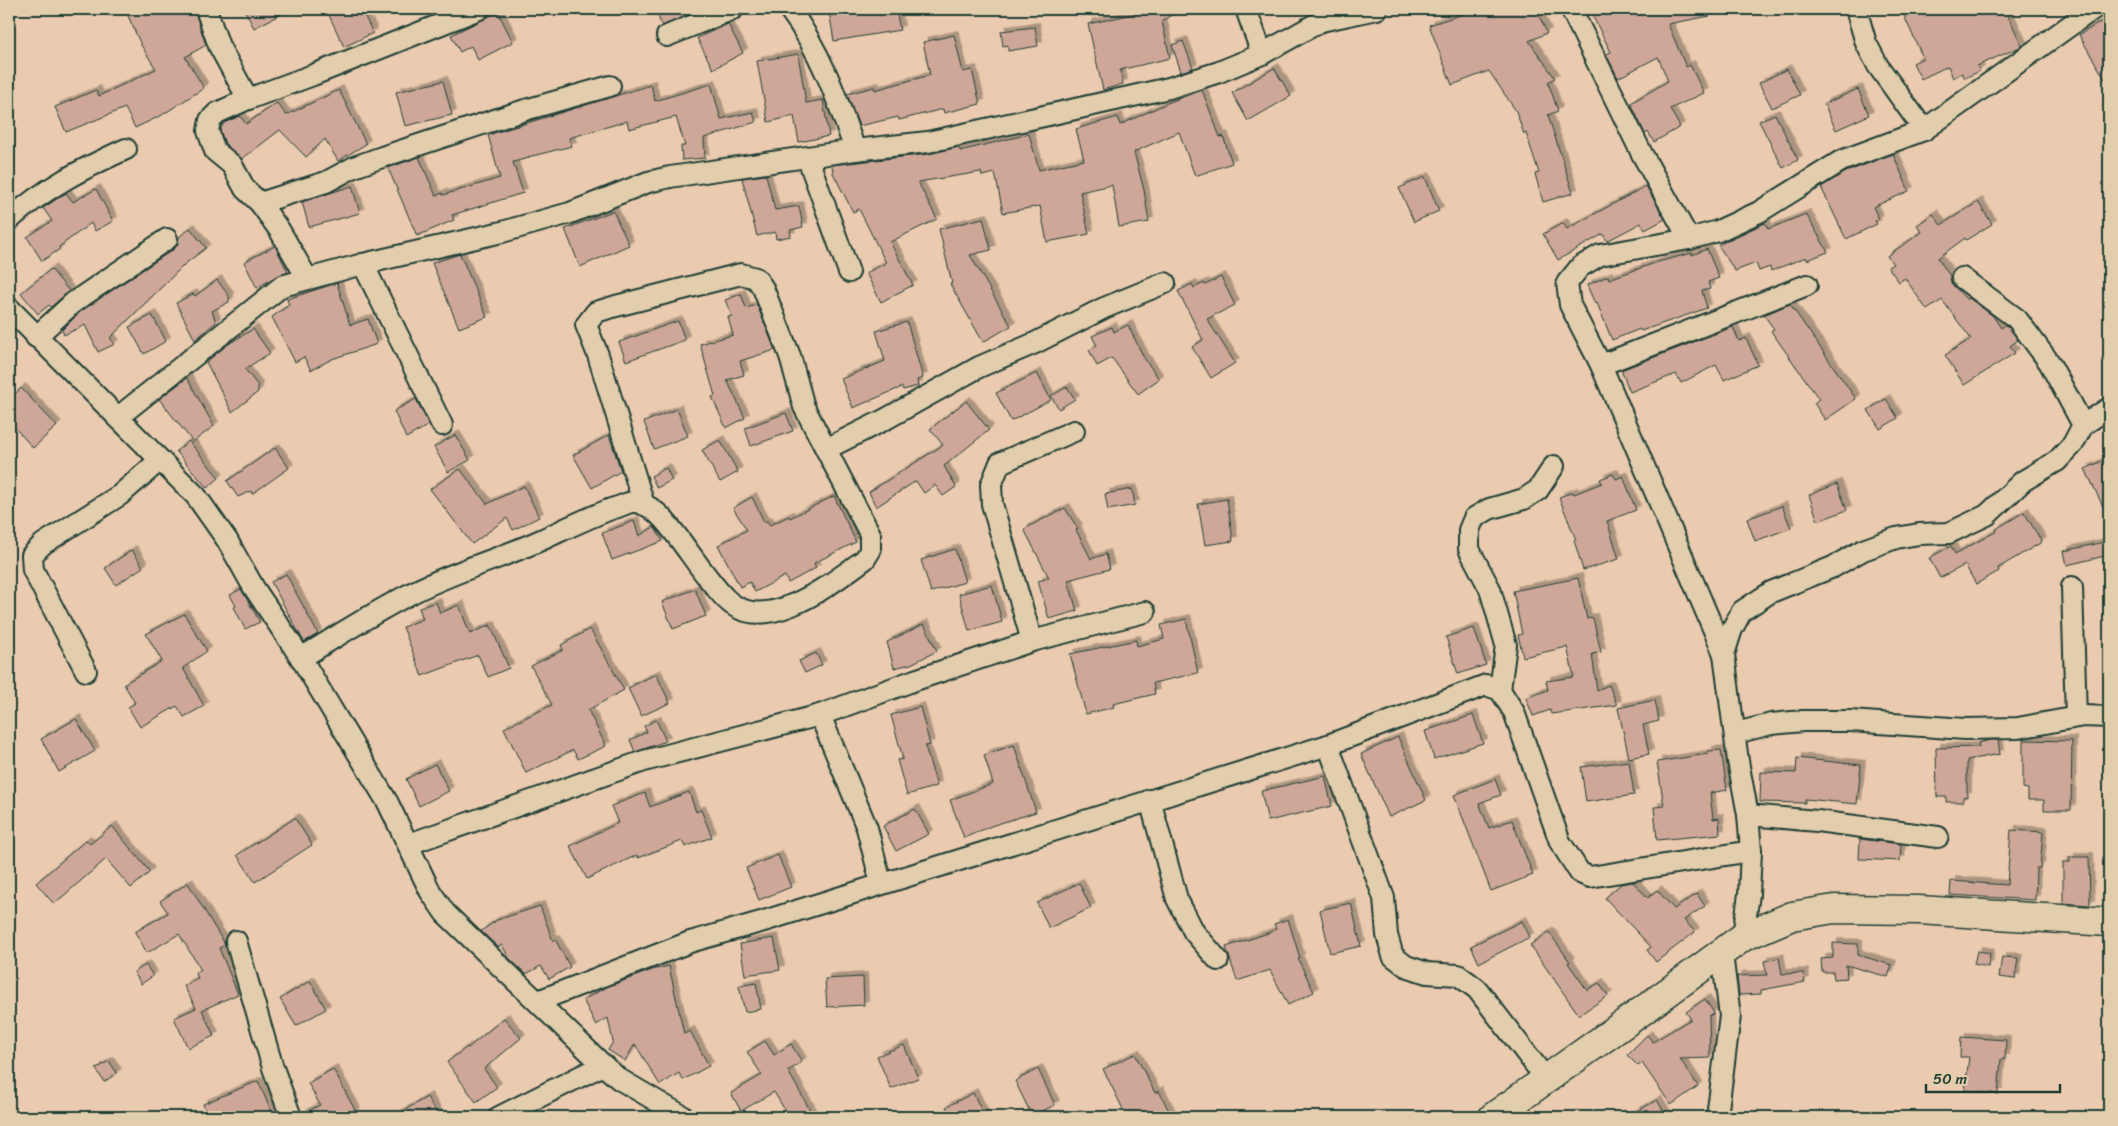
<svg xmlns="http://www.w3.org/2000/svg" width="2118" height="1126" viewBox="0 0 2118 1126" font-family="Sriracha,sans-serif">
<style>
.building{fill:#cea799;stroke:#1f3d34;filter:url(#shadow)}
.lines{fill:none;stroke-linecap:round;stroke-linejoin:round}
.street-casing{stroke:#1f3d34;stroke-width:24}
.secondary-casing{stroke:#1f3d34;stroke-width:31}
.street{stroke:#e2ceac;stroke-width:20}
.secondary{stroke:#e2ceac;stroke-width:28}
</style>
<defs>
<filter id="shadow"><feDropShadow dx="4.5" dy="-4.5" stdDeviation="0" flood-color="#0004"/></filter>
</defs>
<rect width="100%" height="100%" fill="#ebcbaf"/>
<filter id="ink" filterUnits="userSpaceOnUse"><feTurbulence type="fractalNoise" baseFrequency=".02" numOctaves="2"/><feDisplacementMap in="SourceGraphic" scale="10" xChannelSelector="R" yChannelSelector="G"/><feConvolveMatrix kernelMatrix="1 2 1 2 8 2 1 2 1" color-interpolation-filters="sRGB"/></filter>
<g filter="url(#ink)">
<g class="building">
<path d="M125,9H194L206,45L185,57L204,88L162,115L135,128L125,108L66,132L55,107L96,90L99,96L156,69L141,45Z"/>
<path d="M244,9H291L254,28Z"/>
<path d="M336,9H361L373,33L344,47L328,13Z"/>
<path d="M655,9H702L662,26Z"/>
<path d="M844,9H896L900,30L834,41L829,11Z"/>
<path d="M1155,9H1181L1162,21L1170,58L1120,70L1123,84L1103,90L1088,24Z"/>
<path d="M1479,9H1536L1547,33L1529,41L1555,78L1548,82L1558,111L1548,115L1573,193L1543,202L1535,174L1539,173L1526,133L1524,134L1516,111L1489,71L1452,85L1429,25Z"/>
<path d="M1589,9H1709L1710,16L1668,24L1686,67L1690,65L1704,93L1670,109L1680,127L1654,142L1648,132L1645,134L1631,103L1668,81L1658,57L1618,78L1606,54L1611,52Z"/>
<path d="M1901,9H2005L2022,46L1977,66L1980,71L1965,78L1962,73L1953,78L1948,66L1921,79L1913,63L1923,58Z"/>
<path d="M498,12L513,42L478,60L471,46L460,52L451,35Z"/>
<path d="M2109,17V86L2079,35Z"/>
<path d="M728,24L743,53L713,69L697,38Z"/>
<path d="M1035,27L1038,46L1008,51V45L1003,46L1001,31Z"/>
<path d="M954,35L963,72L972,70L980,104L944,113L943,109L899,120L898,117L859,126L847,94L874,87L875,90L930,75L923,42Z"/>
<path d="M1183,41L1193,68L1181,72L1172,45Z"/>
<path d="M798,54L806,103L823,100L829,136L799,142L794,116L768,122L757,61Z"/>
<path d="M1274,68L1291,96L1248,121L1232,93Z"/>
<path d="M1787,69L1800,95L1772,108L1759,83Z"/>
<path d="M443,81L452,115L405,126L396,92Z"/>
<path d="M711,84L721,119L753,112L756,122L704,138L705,158L682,160L681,146H685L676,117L629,129L627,121L569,138L572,146L528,157L529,158L513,162L523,193L452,215L454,220L417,236L388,168L419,157L436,196L442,193L443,195L500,178L488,135L651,85L655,101Z"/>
<path d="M1858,89L1869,115L1836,130L1824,104Z"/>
<path d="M339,90L366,144L338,161L325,139L306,157L280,130L242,159L225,144L220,130L224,123L240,116L246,124L277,103L286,115Z"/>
<path d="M1202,90L1220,137L1223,136L1232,163L1195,176L1179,132L1134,152L1144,190L1149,222L1119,227L1112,185L1080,192L1089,234L1047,242L1040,206L1003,213L995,173L982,176L981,172L918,182L937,219L890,242L913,285L881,302L866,273L886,263L859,209L853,212L833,173L832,165L929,154L959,147L960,151L1029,134L1039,170L1084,160L1076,129L1118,117L1120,125L1167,103Z"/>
<path d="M1775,114L1798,160L1783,168L1759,121Z"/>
<path d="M1893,154L1909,191L1873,207L1879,219L1875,221L1877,224L1846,239L1821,187L1846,172Z"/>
<path d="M766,175L775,210L799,206L803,227L790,230L791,236L776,239L775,232L757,236L742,178Z"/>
<path d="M1425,177L1439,211L1414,222L1399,188Z"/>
<path d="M352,186L360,213L309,227L302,202Z"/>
<path d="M1646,186L1665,219L1645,230L1641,223L1607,241L1603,234L1558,260L1543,234L1563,223L1567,229Z"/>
<path d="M96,189L113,221L95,231L91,223L59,247L60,249L42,261L27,237L52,221L43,208L66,193L73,202Z"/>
<path d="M1978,202L1992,224L1966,240L1965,238L1938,258L1950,276L1951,283L1967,300L1969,298L1993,316L2001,328L2005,325L2009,327L2018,340L2010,346L2015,353L1964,385L1945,355L1971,339L1942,300L1927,310L1905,278L1899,282L1888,267L1893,264L1887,256L1922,232L1917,225L1933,214L1941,225Z"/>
<path d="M613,211L629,245L580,267L565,229Z"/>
<path d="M1806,214L1828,252L1807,260L1806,257L1771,271L1770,267L1759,271L1756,263L1735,271L1718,245L1765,223L1768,229Z"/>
<path d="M983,218L991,250L970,255L1011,326L983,342L950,284L952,283L939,229Z"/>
<path d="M190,228L206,248L185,264L110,338L115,344L98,352L85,325L64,335L62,330L81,311L174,249L178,244L179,237Z"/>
<path d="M275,246L288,272L275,277L257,288L244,262Z"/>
<path d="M1707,249L1719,278L1708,282L1710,289L1702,291L1707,308L1641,331L1640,329L1612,340L1597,303L1595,304L1587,285L1608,276L1609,279L1658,262L1692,253V255Z"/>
<path d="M460,254L487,317L459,328L432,263Z"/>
<path d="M51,269L69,291L51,307L49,305L38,314L21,293Z"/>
<path d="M1221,277L1235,305L1207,319L1235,363L1211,378L1192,347L1203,340L1178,291L1192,284L1194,288L1204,283L1205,285Z"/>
<path d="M217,280L229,296V302L212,311L216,322L195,340L176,303L193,294L195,296Z"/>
<path d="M337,283L350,325L368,319L377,344L332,359L311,370L304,357L295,362L272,317L289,305L287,299Z"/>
<path d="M741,294L746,308L757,305L775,350L740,361L744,375L727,380L745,418L726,428L712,397L715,396L700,344L733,335L728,317L732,316L725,300Z"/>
<path d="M1790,304L1856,399L1825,420L1814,403L1819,399L1771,331L1774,329L1764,315Z"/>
<path d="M152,315L166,341L144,354L129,327Z"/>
<path d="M678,321L685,340L626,361L619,342Z"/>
<path d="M907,322L923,378L917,380L918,386L903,390L902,387L853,408L841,379L885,361L876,331Z"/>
<path d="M1128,325L1144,358L1159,379L1138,394L1112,358L1097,366L1089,350L1097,346L1092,336L1112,327L1114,332Z"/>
<path d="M1733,327L1739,341L1746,338L1758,365L1724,380L1716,365L1681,383L1676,374L1630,392L1621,370Z"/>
<path d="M253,329L270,353L245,369L258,386V392L232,412L206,362L227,345Z"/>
<path d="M1037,373L1051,400L1011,421L996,393Z"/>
<path d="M187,378L214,426L193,442L159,399Z"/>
<path d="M1067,387L1075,399L1059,409L1051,396Z"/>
<path d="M21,388L57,426L33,448L9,421V400Z"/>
<path d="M416,399L429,425L406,438L394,411Z"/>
<path d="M1886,399L1898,418L1880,429L1868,410Z"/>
<path d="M966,401L989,430L944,466L956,487L943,496L935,485L924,493L916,481L876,507L869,492L943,445L930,429Z"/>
<path d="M677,409L688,436L654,449L644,422Z"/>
<path d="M786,413L793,431L751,446L745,428Z"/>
<path d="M455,435L470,460L448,472L434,447Z"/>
<path d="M609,435L621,471L592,488L573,455Z"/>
<path d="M720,440L738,472L720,482L702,450Z"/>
<path d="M189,441L219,478L207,488L176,451Z"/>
<path d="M275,448L289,468L252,494L251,491L238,497L227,481Z"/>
<path d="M2109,458V519L2085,469Z"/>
<path d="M666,468L672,480L657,488L651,476Z"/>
<path d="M460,469L487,504L524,486L539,517L513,530L507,518L472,544L430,489Z"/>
<path d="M1613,474L1616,479L1623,476L1636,510L1607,521L1619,559L1583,570L1574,540H1576L1559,497L1573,492L1574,494L1602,483L1600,479Z"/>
<path d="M1837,484L1847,510L1818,521L1809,495Z"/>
<path d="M1132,489L1135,505L1108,510L1105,494Z"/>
<path d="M834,496L856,542L814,563L816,568L788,583L785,576L755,592L750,582L740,587L718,545L747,530L733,508L752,497L764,522L767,521L770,525L789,516L790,518Z"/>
<path d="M1227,499L1233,541L1205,545L1198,504Z"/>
<path d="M1782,506L1791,528L1755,541L1747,519Z"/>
<path d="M1065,508L1078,529L1076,530L1091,559L1106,554L1110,569L1068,580L1077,611L1049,619L1038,581L1049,578L1024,529Z"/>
<path d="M2024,512L2042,542L1998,568L1999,571L1976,584L1965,565L1940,578L1929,558L1951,546L1955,554L1997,531L1996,529Z"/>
<path d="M634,521L639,536L654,527L663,541L612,560L602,533Z"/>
<path d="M2109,541V555L2067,565L2064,551Z"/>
<path d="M955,549L965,582L931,592L921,560Z"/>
<path d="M132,550L143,567L116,585L105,568Z"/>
<path d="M286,574L318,634L304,642L271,582Z"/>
<path d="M1578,578L1587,619L1593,618L1601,652L1592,654L1597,690L1609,685L1617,705L1551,714L1550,710L1533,716L1526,698L1548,690L1546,681L1574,677L1567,647L1523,657L1518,635L1522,634L1513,591Z"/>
<path d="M992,585L1002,622L969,631L959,594Z"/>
<path d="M241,589L260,622L245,629L234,607L236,606L230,595Z"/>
<path d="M695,589L706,616L673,629L662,602Z"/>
<path d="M436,602L440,613L459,605L470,634L490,625L509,668L488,677L478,655L422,676L403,627L423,619L419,608Z"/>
<path d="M184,614L207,651L183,668L204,706L184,717L177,706L140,727L128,707L135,703L124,684L162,661L146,634Z"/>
<path d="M1186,619L1198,673L1153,683L1155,694L1113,704L1114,707L1086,714L1070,654L1136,640L1137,646L1164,639L1161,625Z"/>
<path d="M924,624L937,651L911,664L894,668L887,642Z"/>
<path d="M1474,628L1486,665L1458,674L1446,637Z"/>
<path d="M590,629L624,690L588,710L606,746L578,759L573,750L526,773L504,728L552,705L531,666L563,650L561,645Z"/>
<path d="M816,653L822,665L805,673L799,661Z"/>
<path d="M656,674L670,703L641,716L628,688Z"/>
<path d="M1655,700L1659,721L1643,725L1649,754L1629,758L1618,708Z"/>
<path d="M920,707L930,745L925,746L937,786L907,795L897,760L903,759L891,715Z"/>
<path d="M1473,715L1483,743L1434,759L1425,731Z"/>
<path d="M76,719L95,751L59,772L41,739Z"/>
<path d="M656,720L666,741L635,752L630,740L647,732L644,726Z"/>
<path d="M1398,737L1426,800L1389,817L1361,754Z"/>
<path d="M1990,740H1998L2000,754L1967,760V796L1963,797V802H1946V797H1937L1936,748L1979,747L1978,743Z"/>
<path d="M2023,740L2072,741L2071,810H2044V800H2028V789L2023,788Z"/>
<path d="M1014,745L1036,812L991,826L964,838L950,800L993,784L984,755Z"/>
<path d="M1721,750L1727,790L1710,793L1713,819L1719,818L1720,834L1657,840L1654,807L1664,806L1657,762L1708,754V751Z"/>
<path d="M1797,758L1861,765L1857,804L1805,799V803L1760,802L1761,772L1796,773Z"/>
<path d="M1629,761L1634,795L1586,802L1581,767Z"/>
<path d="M435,764L449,791L419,806L406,779Z"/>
<path d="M1325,776L1332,806L1268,821L1261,791Z"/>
<path d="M1495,779L1501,795L1479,803L1489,828L1512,820L1533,875L1491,891L1454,795Z"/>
<path d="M689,792L696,812L701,810L712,837L685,847L682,841L638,858L637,855L587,879L570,846L618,823L611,806L645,793L650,807Z"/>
<path d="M915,809L929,834L896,851L883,826Z"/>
<path d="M295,818L312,845L255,882L237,855Z"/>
<path d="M112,826L150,872L131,888L106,859L54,904L36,883L86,840L90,844Z"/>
<path d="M2011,830L2043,832L2040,868H2036L2035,900L1950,895L1951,881L2007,885Z"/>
<path d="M1860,839L1901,844L1900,861L1859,859Z"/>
<path d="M778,855L791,887L759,900L746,868Z"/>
<path d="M2070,857H2089L2090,905L2063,903V862H2070Z"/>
<path d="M1633,882L1648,898L1657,890L1674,909L1697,894L1705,906L1684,920L1695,932L1656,962L1647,950L1651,947L1605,898L1621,884Z"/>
<path d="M188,883L224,943L225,945L219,948L238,994L202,1010L214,1036L188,1048L174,1018L196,1008L184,986L198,978L195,972L201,970L179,934L147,953L135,932L168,913L160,901Z"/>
<path d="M1079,883L1091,908L1049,928L1037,903Z"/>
<path d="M1351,903L1361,946L1330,953L1320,910Z"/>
<path d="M540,906L553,941L555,939L570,967L549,979L541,966L526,974L509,958L502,945L498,947L481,931L497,920Z"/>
<path d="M1288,919L1300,958L1298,959L1314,992L1288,1005L1270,970L1237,981L1226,947L1271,932L1276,929L1274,924Z"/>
<path d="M1522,921L1530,937L1479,963L1471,946Z"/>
<path d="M1549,932L1570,962L1568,963L1587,990L1599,983L1608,996L1579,1015L1530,945Z"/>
<path d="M774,938L780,970L745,975L740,944Z"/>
<path d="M1833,943L1858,944V955L1892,965L1888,977L1846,965L1847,978L1834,979L1833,972H1822L1821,959L1833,958Z"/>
<path d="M1977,951L1990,953L1988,967L1974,964Z"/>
<path d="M2002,957L2018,958L2015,979L1999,977Z"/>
<path d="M1779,958L1782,974L1804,973L1805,982L1761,990V994L1739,995L1737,976L1767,975L1764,961Z"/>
<path d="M146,965L153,976L141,984L134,972Z"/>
<path d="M669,966L684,1034L690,1031L709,1066L683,1080L679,1073L660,1085L635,1044L625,1061L608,1050L613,1042L608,1018L596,1025L583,1000L607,987L652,970Z"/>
<path d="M863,977L864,1005L827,1007L825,979Z"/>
<path d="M310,981L326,1009L296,1026L280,999Z"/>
<path d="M756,983L761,1009L745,1012L739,986Z"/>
<path d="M1705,999L1714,1013L1709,1016L1710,1058L1680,1059L1698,1086L1671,1105L1642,1063L1638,1066L1627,1055L1647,1035L1653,1042L1691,1019L1686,1012Z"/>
<path d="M504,1018L521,1038L484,1069L497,1087L476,1102L447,1062L467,1047L468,1048Z"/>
<path d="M1961,1037L2006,1040L2005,1059H2001L1998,1094L1965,1090L1969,1057H1960Z"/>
<path d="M765,1041L774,1055L791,1044L802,1062L788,1071L814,1117H789L774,1092L741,1111L731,1093L762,1075L747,1052Z"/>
<path d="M904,1045L918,1078L891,1089L877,1056Z"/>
<path d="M1135,1054L1155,1093L1159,1091L1172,1117H1127L1103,1069Z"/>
<path d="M109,1061L117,1073L104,1082L96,1069Z"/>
<path d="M333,1069L356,1112L346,1117H303L302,1114L320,1105L308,1083Z"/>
<path d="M1038,1069L1055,1105L1032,1116L1015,1081Z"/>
<path d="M258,1081L272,1113L261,1117H208L203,1104Z"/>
<path d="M973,1093L985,1117H951L946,1107Z"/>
<path d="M427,1097L439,1117H393Z"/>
<path d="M1657,1100L1667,1117H1627Z"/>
</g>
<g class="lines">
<g class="street-casing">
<g id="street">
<path d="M206,9L219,46L248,99"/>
<path d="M789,9C821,51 838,101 855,150"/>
<path d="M1246,9L1262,54"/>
<path d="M1571,9L1642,154L1689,239"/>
<path d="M1856,9L1866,43L1878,66L1924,130"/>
<path d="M667,36L733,9"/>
<path d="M808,159L849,272"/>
<path d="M260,203L326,182L354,167L382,157L525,110L610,86"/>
<path d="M9,220C46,187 82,169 126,149"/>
<path d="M363,264L442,425"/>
<path d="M307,278L280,231L260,203L245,189L232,165L215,151L208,131L210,120L217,113L248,99L313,75L479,9"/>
<path d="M1962,278L2017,319L2049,362L2083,425"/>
<path d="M9,308L196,496L227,540L254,588L301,658L347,735L388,803L430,891L445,913L603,1065L619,1079L684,1117"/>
<path d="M36,337L74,302L167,239"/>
<path d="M1601,365L1807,285"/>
<path d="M117,418L282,286L363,264L502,232L570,213L648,182L670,177L855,150L928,142L1169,88L1219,72L1262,54L1321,21L1377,9"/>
<path d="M826,449L884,420L979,367L1035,343L1104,308L1165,283"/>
<path d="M2072,587L2076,717"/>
<path d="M1032,641L992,504L991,485L1000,463L1074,431"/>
<path d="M1724,654L1601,365L1570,305L1567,283L1580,267L1600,255L1689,239L1718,231L1759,212L1841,161L1924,130L2093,9"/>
<path d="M301,658C336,637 371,614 408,595C451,572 497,560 541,540C565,529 589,517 614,508C620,507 626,503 632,502C644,501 657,512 664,520C686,545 702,574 725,598C763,639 832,583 865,559L870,551V534L804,407L790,356L763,288L756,278L741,274L616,306L596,312L586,325L598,355L644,505"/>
<path d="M86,671L33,570L32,555L43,544L120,495L160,460"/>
<path d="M1500,690L1506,645L1490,589L1469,549V530L1474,518L1489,509L1524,499L1538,490L1554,466"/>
<path d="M820,715L867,828L881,883"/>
<path d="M1736,733L1771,724L1803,721H1850L1965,729L2018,728L2083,716L2109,717"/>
<path d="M1328,745L1384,898L1387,935L1393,956L1406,966L1427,973L1458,975L1477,989L1546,1079"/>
<path d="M1150,800L1177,899L1194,932L1218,960"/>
<path d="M1748,815L1817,821L1938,837"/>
<path d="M409,844L644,761L820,715L915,680L1032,641L1145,612"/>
<path d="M1743,937L1749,894L1751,851L1748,815L1738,761L1724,654L1732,629L1742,611L1771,592L1833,567L1863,550L1896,538L1919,534L1949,533L1987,515L2023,481L2057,461L2073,444L2083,425L2109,408"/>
<path d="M236,941L273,1068L291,1117"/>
<path d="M538,1001L690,942L764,921L1328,745L1486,685L1500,690L1514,712L1560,842L1580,873L1590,877L1751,851"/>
<path d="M499,1117L603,1065"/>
<path d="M1717,1117L1730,1016L1722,954"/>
</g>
</g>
<g class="secondary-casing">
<path id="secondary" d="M1493,1117L1649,1006L1743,937L1792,916L1834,909L1919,910L2109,922"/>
</g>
<use href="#street" class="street"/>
<use href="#secondary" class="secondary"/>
</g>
</g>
<rect width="2118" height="1126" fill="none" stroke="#e2ceac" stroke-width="30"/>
<rect x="15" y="15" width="2088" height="1096" fill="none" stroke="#1f3d34" stroke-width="2" filter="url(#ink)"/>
<path d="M1926 1084v8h134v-8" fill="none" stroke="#1f3d34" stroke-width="2.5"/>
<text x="1933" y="1084" font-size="15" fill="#1f3d34" stroke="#e2ceac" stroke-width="4" paint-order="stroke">50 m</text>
</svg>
